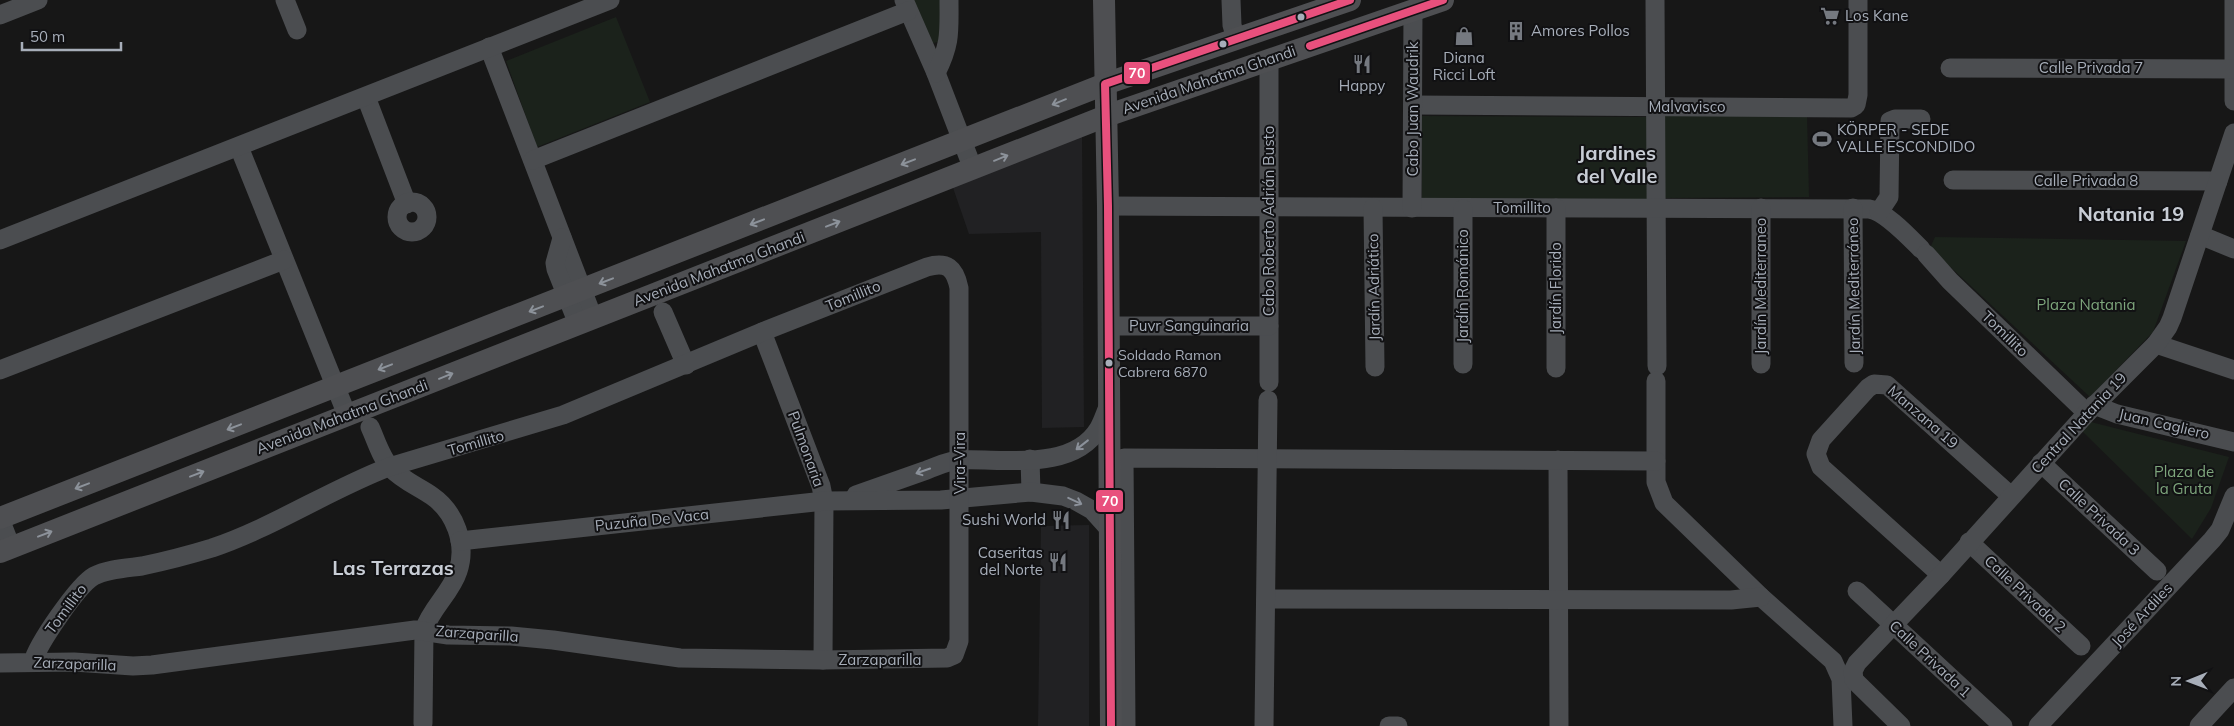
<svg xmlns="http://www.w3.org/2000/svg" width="2234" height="726" viewBox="0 0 2234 726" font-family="Mulish,sans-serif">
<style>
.built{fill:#212123}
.green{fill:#1b221b}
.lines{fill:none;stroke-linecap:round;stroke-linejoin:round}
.minor{stroke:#4b4d50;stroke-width:19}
.major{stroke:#4e4f52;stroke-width:22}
.bus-1-casing{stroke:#111113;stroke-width:11}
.bus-1{stroke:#e8507d;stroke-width:8}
.oneway{stroke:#8c929a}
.oneway2{stroke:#8b919a}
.bus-dot{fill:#a7aeb9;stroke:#111113;stroke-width:2}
.labels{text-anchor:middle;stroke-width:4;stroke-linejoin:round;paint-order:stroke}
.bus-label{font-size:14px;fill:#a7aeb9;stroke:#111113;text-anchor:start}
.poi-label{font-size:15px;fill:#a7aeb9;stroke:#111113;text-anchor:start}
.street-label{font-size:15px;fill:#a7aeb9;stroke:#111113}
.park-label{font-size:15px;fill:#7ea67c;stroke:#111113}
.district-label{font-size:20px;font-weight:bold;fill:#c8cdd5;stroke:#111113}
.line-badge{stroke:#111113;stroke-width:2}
.badge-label{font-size:14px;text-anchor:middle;font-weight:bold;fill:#fff}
</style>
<rect width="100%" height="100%" fill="#171717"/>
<g class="built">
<path d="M1082,135L1084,427L1042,428L1041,232L969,234L951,182Z"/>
<path d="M1089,525V726H1038L1041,526Z"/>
</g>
<g class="green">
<path d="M913,0H942L941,41L930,44Z"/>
<path d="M616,17L650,102L537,147L506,61Z"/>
<path d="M1807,114L1809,197L1665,198L1664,116Z"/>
<path d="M1422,116L1649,117V199L1422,198Z"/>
<path d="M1935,237L2186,241L2153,332L2090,397L1930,248Z"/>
<path d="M2087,421L2229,457L2211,508L2192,539L2080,429Z"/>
</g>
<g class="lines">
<g class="minor">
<path d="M285,0L297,30"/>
<path d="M904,0L936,73L973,169"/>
<path d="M1231,0L1232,25L1236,39"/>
<path d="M1655,0L1657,366"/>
<path d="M2234,0V101"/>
<path d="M0,15L38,0"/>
<path d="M489,47L593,318"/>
<path d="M1269,60V382"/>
<path d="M1950,68L2233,69"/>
<path d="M936,73C951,43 949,32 949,0"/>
<path d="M366,97L407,204"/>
<path d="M1413,105L1851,108L1856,105L1858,95V0"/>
<path d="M239,147L347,415"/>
<path d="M533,160L908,11"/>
<path d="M1953,180L2218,181"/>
<circle cx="412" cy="217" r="15"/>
<path d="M1108,206L1869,209C1885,211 1909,237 1921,249"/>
<path d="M1373,208L1375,367"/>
<path d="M1412,208L1413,10"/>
<path d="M1556,208V368"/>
<path d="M1853,208L1854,363"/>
<path d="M1879,212L1889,197L1890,121L1895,119H1921"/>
<path d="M2200,235L2234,249"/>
<path d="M562,238L555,263L556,269L578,324"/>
<path d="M0,240L610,0"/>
<path d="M1926,254L1950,281L2087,413"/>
<path d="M663,312L686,365"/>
<path d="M1108,326H1269"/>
<path d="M762,332L821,486L824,501L823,660"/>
<path d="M2156,344L2234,370"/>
<path d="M1463,364V209"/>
<path d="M1761,364V208"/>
<path d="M0,370L284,260"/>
<path d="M1656,381V482L1664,503L1761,597L1833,661L1841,679L1843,726"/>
<path d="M2094,405L2117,414L2234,442"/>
<path d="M370,427C376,440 381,458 391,468C402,480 419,487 432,496C455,512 467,544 458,571C451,593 431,608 424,630L423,723"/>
<path d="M1030,459L1031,492"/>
<path d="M1558,460L1559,726"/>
<path d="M2041,463L2157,571"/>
<path d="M856,495C879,487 901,479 924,471C936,467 948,460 961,460C1003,458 1073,472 1099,428C1103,421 1105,414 1108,407"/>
<path d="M0,519L11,547"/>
<path d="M460,541L824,501L941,500L1031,492L1063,496L1076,501L1092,510L1110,530"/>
<path d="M1969,542L2081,646"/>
<path d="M1941,575L1821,467L1816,454L1821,440L1868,388L1874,384L1887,385L2011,496"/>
<path d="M1857,591L2003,726"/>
<path d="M1266,599L1731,600L1761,597"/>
<path d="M0,663L74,662L133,666L152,665L415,630L448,635L511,636L553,640L680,658L823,660L947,658L954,655L959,641V288C955,268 947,261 927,267L762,332L563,415L389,467C329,490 274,527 212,548C189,555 166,561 142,566C127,568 107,569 94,576C78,585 37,645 33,662"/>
<path d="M1126,726L1124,458L1656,461"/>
<path d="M1264,726L1268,400"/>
<path d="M1389,726H1398"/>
<path d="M1901,726L1854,680L1853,671L1857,663L1941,575L2087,413L2156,344L2168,327L2172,318L2234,133"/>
<path d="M2038,726L2212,540L2220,530L2234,496"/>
<path d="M2199,726L2234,688"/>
</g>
<g class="major">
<path d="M1104,0L1108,206L1111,726"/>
<path d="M0,518L1105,84L1350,0"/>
<path d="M0,552L1106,116L1443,0"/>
</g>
<g class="bus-1-casing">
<g id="bus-1">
<path d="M1310,46L1443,0"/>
<path d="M1111,726L1108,206L1105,84L1350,0"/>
</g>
</g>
<use href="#bus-1" class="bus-1"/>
</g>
<defs><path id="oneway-shaft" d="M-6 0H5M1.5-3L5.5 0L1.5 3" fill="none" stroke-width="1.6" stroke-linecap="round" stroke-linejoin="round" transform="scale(1.25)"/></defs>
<g class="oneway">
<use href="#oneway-shaft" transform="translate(1059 102) rotate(158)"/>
<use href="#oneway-shaft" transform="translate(1001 158) rotate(-22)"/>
<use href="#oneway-shaft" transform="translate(908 162) rotate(159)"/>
<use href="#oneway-shaft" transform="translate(757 222) rotate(159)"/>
<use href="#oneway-shaft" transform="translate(833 224) rotate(-21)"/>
<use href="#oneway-shaft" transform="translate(606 281) rotate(159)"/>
<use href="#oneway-shaft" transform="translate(536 309) rotate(159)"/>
<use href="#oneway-shaft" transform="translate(385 367) rotate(159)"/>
<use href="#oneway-shaft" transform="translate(446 376) rotate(-22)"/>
<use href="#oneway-shaft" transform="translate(234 427) rotate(159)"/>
<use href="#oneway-shaft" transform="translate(197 474) rotate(-21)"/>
<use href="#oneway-shaft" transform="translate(82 486) rotate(159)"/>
<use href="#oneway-shaft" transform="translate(45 534) rotate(-21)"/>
</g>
<g class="oneway2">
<use href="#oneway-shaft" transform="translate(1082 445) rotate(142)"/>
<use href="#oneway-shaft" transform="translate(923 471) rotate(161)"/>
<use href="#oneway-shaft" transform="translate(1075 501) rotate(25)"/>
</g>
<defs>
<g id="supermarket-bare" transform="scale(1.5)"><path d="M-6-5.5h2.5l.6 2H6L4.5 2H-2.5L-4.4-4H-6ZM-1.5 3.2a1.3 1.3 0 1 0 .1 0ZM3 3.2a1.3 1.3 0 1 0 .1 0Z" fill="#757980" stroke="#111113" stroke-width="2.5" paint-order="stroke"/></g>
<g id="building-bare" transform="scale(1.5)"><path d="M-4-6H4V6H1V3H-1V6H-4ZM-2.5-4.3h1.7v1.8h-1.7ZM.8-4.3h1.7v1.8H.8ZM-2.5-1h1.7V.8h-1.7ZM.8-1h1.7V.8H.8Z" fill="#757980" stroke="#111113" stroke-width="2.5" paint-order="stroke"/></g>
<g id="shop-bare" transform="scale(1.5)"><path d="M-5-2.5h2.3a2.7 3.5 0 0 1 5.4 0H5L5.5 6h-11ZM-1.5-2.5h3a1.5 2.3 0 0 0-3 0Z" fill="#757980" stroke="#111113" stroke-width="2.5" paint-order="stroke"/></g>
<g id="restaurant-bare" transform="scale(1.5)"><path d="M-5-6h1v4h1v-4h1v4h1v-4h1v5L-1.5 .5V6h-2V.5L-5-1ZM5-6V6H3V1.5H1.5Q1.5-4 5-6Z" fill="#757980" stroke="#111113" stroke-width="2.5" paint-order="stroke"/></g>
<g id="stadium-bare" transform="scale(1.5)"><path d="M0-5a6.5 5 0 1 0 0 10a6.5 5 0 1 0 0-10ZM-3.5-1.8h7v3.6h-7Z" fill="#757980" stroke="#111113" stroke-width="2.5" paint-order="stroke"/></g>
</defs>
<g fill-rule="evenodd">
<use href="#supermarket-bare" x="1830" y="16"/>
<use href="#building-bare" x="1516" y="31"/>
<use href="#shop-bare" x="1464" y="36"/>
<use href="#restaurant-bare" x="1362" y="64"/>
<use href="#stadium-bare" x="1822" y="139"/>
<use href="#restaurant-bare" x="1061" y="520"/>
<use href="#restaurant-bare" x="1058" y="562"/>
</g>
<g class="bus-dot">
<circle cx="1301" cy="17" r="4.5"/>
<circle cx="1223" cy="44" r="4.5"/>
<circle cx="1109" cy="363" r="4.5"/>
</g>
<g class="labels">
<g class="bus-label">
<text x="1118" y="360">Soldado Ramon<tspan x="1118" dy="17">Cabrera 6870</tspan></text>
</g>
<g class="poi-label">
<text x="1845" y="21">Los Kane</text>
<text x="1531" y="36">Amores Pollos</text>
<text x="1464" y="63" text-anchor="middle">Diana<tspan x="1464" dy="17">Ricci Loft</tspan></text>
<text x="1362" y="91" text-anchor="middle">Happy</text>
<text x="1837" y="135">KÖRPER - SEDE<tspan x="1837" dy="17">VALLE ESCONDIDO</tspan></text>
<text x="1046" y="525" text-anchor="end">Sushi World</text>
<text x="1043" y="558" text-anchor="end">Caseritas<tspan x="1043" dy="17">del Norte</tspan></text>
</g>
<g class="street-label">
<text x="2091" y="73">Calle Privada 7</text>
<text transform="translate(1209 80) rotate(-19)" y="5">Avenida Mahatma Ghandi</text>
<text x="1687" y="112">Malvavisco</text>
<text transform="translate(1413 109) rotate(-90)" y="5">Cabo Juan Waudrik</text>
<text x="2086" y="186">Calle Privada 8</text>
<text x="1522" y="213">Tomillito</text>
<text transform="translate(1269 221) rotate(-90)" y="5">Cabo Roberto Adrián Busto</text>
<text transform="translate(719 269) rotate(-21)" y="5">Avenida Mahatma Ghandi</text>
<text transform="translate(1463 286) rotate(-90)" y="5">Jardín Románico</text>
<text transform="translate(1761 286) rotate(-90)" y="5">Jardín Mediterraneo</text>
<text transform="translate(1854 286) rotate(-91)" y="5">Jardín Mediterráneo</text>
<text transform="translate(1374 287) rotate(-91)" y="5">Jardín Adriático</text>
<text transform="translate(1556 288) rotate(-90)" y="5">Jardín Florido</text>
<text transform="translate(853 296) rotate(-22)" y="5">Tomillito</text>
<text x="1189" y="331">Puvr Sanguinaria</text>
<text transform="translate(2005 334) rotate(44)" y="5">Tomillito</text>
<text transform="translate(342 417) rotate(-21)" y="5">Avenida Mahatma Ghandi</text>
<text transform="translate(1923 417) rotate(41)" y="5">Manzana 19</text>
<text transform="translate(2079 423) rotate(-47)" y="5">Central Natania 19</text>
<text transform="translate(2164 424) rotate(13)" y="5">Juan Cagliero</text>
<text transform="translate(476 443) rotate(-16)" y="5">Tomillito</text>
<text transform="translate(806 449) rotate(70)" y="5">Pulmonaria</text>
<text transform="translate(960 463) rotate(-90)" y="5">Vira-Vira</text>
<text transform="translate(2099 517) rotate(43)" y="5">Calle Privada 3</text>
<text transform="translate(652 520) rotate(-6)" y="5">Puzuña De Vaca</text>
<text transform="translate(2025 594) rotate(43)" y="5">Calle Privada 2</text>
<text transform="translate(66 609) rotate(-53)" y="5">Tomillito</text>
<text transform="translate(2142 615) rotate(-47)" y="5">José Ardiles</text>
<text transform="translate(477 634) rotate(4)" y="5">Zarzaparilla</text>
<text transform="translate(1930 659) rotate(43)" y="5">Calle Privada 1</text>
<text x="880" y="665">Zarzaparilla</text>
<text transform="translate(75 664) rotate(2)" y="5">Zarzaparilla</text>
</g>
<g class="park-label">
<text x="2086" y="310">Plaza Natania</text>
<text x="2184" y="477">Plaza de<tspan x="2184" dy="17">la Gruta</tspan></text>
</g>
<g class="district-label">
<text x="1617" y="160">Jardines<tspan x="1617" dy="23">del Valle</tspan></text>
<text x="2131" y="221">Natania 19</text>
<text x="393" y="575">Las Terrazas</text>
</g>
</g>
<g class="line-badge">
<rect x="1123" y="61" width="28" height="24" rx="5" fill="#e8507d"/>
<rect x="1095" y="489" width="29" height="24" rx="5" fill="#e8507d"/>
</g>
<g class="badge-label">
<text x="1137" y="78">70</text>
<text x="1110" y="506">70</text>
</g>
<g transform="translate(2189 681) rotate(269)" stroke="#111113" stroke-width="4" paint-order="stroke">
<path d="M0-4L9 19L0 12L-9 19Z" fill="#a7aeb9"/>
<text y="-8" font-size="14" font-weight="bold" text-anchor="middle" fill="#a7aeb9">N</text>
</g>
<path d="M22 42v8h99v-8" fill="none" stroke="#a7aeb9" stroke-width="2.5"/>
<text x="30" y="42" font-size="15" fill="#a7aeb9" stroke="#111113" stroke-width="4" paint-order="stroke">50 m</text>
</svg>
